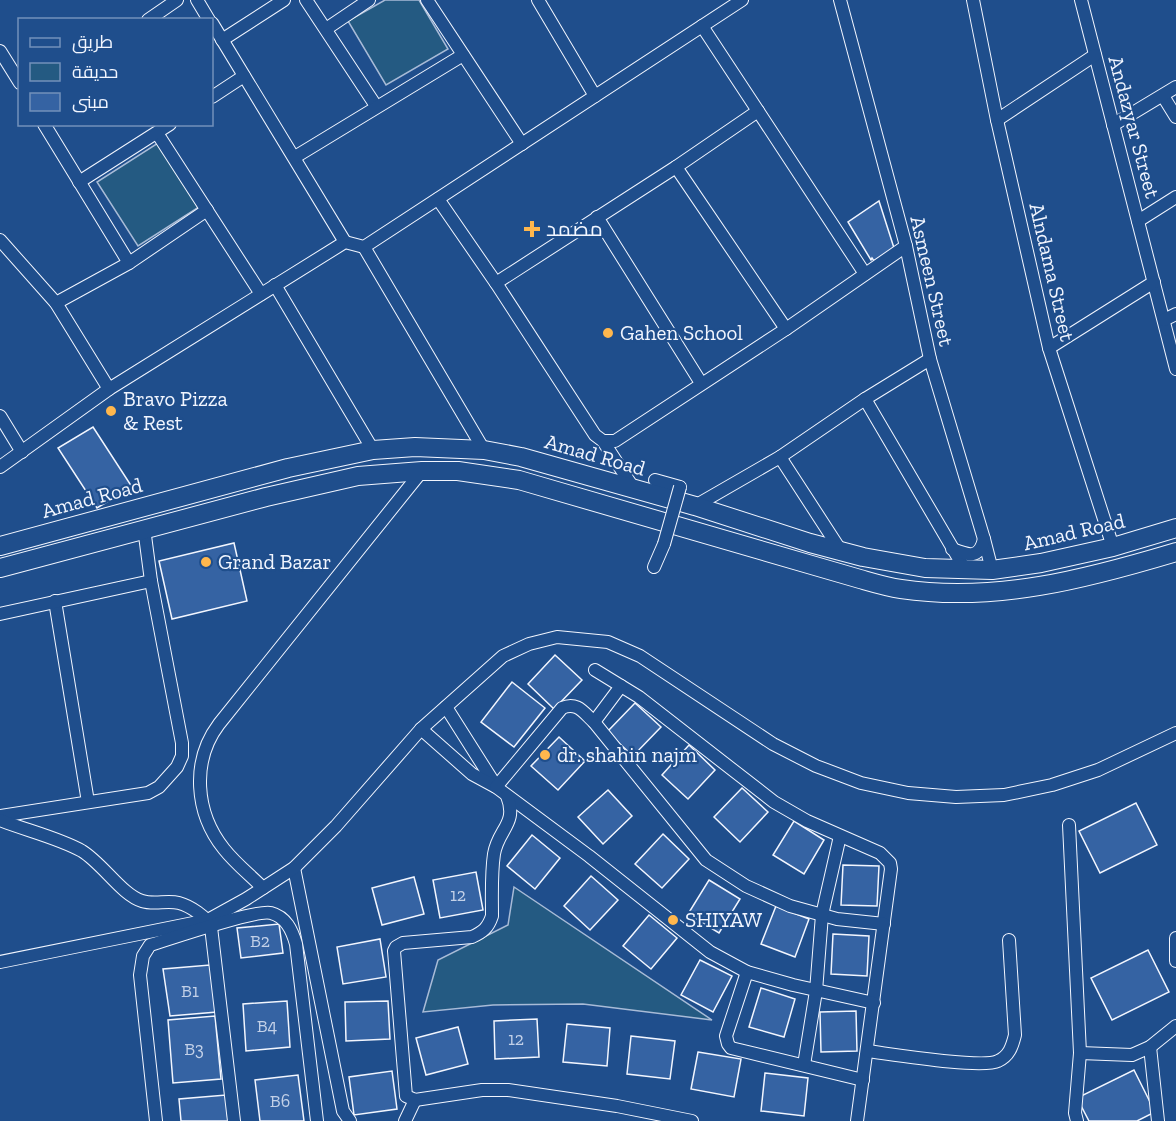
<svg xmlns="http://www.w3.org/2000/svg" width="1176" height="1121" viewBox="0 0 1176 1121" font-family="'Zilla Slab',Cairo,serif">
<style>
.green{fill:#245a82;stroke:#a8bbd7;stroke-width:1.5}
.building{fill:#3563a3;stroke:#f2f6ff;stroke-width:1.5}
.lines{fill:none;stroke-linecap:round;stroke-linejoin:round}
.street-casing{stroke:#f2f6ff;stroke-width:14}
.primary-casing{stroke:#f2f6ff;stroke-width:20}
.street{stroke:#1f4e8c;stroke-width:12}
.primary{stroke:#1f4e8c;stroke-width:18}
.street-bridge-casing{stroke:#f2f6ff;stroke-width:14;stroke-linecap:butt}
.street-bridge{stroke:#1f4e8c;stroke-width:12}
.poi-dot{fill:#ffb74d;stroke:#1f4e8c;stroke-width:2}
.labels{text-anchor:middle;stroke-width:4.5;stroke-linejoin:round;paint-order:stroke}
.number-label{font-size:18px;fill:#c3d1e8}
.street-label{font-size:21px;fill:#f2f6ff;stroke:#1f4e8c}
.poi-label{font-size:21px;fill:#f2f6ff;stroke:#1f4e8c;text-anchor:start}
</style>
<rect width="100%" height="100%" fill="#1f4e8c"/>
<g class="green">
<path d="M385,0H419L448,49L386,85L348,21Z"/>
<path d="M158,143L199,207L138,246L97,182Z"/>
<path d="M514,887L712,1020L583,1004L493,1005L423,1012L438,960L508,925Z"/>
</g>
<g class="building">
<path d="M879,201L894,248L874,261L872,258L871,260L848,222Z"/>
<path d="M93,427L132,487L97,508L58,448Z"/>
<path d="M234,543L247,601L172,619L159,561Z"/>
<path d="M555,655L582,680L554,709L528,684Z"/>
<path d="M512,682L545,708L514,747L481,722Z"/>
<path d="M635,703L661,727L633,756L607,732Z"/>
<path d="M559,737L585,761L558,790L531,766Z"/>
<path d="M689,745L715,770L688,799L662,775Z"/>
<path d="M742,788L768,812L740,842L714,817Z"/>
<path d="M608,790L632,816L603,844L578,817Z"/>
<path d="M1136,803L1157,845L1100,873L1079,831Z"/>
<path d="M794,821L824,840L804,874L773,855Z"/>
<path d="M663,834L689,859L662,888L635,864Z"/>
<path d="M532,835L560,858L535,889L507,866Z"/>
<path d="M843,865L879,866L877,906L841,905Z"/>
<path d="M476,872L483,910L440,918L433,880Z"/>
<path d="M591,876L618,900L590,930L564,906Z"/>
<path d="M414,877L424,914L382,925L372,888Z"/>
<path d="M709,880L740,899L719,933L688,914Z"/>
<path d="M776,906L809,919L795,957L761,944Z"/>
<path d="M649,915L677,938L651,969L623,946Z"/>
<path d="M279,924L283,953L241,958L237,928Z"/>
<path d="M833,934L869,936L867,976L831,974Z"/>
<path d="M380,939L386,977L343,984L337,947Z"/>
<path d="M1148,950L1169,992L1112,1020L1091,978Z"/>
<path d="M700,960L732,976L713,1012L681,995Z"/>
<path d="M210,965L217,1012L170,1016L163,969Z"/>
<path d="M761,988L795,999L784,1037L749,1027Z"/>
<path d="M287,1001L290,1047L246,1051L243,1004Z"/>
<path d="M388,1001L390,1039L346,1041L345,1002Z"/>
<path d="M856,1011L857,1051L821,1052L820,1012Z"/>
<path d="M215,1016L221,1079L173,1083L168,1020Z"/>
<path d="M537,1019L539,1057L495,1059L494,1021Z"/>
<path d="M567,1024L610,1028L607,1066L563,1062Z"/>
<path d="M458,1027L468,1064L426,1075L416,1038Z"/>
<path d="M631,1036L675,1041L670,1079L627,1074Z"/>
<path d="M698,1052L741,1059L734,1097L691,1089Z"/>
<path d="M1134,1070L1155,1112L1137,1121H1089L1077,1098Z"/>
<path d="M392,1071L397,1109L354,1115L349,1077Z"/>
<path d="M765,1073L808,1078L804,1116L761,1111Z"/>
<path d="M298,1075L304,1121H260L255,1080Z"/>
<path d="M226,1095L228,1121H181L179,1099Z"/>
</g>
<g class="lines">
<g class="street-casing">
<g id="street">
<path d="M197,0L209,20"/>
<path d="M306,0L376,106"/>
<path d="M427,0L522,144"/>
<path d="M538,0L595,96"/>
<path d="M840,0L906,246L930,359L984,539L992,570"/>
<path d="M973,0L997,120L1049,348L1113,547"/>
<path d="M1081,0L1176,369"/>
<path d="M148,20L177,0"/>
<path d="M212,23L345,242"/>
<path d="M326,29L369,0"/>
<path d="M222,40L284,0"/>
<path d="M0,51L20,83"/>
<path d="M1163,96L1176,117"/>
<path d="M212,97L244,76"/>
<path d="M758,111L865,274"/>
<path d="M997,120L1095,55"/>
<path d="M44,124L129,263"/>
<path d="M1113,125L1176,87"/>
<path d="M157,133L261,294"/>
<path d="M295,157L463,55"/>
<path d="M676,167L786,329"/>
<path d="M79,182L170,124"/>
<path d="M438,199L496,283L595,435L603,441H615L786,329L906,246"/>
<path d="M597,217L701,383"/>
<path d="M1138,221L1176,197"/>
<path d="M0,240L56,303L109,389"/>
<path d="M364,247L484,450"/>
<path d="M496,283L676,167L758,111L702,26"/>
<path d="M275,285L373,450"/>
<path d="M56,303L129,263L207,210"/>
<path d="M1164,320L1176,314"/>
<path d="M1049,348L1154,282"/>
<path d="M865,399L966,571"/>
<path d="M0,416L22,452"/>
<path d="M603,441L634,489"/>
<path d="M780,457L841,551"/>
<path d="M0,467L109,389L345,242L364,247L742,0"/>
<path d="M655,480L680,487"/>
<path d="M695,506L780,457L865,399L930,359"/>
<path d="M952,549C968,555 979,560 984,539"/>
<path d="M654,567L664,544"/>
<path d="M55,601L88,802"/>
<path d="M0,614L151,581"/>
<path d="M595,670L639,697L774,802L807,821L880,853L890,863L891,869L857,1121"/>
<path d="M446,707L496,786"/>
<path d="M594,722L621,686"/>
<path d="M421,729L472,774L496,787L589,856L710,952L747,972L793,985L874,1003"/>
<path d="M496,787L562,708C577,701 584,713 594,722L706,860L746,886L790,906L837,919L884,924"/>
<path d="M507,796C518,824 498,829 494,854C491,874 492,896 492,916C488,928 483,932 472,937L403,943L396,947L394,951L406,1096L415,1100L482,1090H508L617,1106L692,1121"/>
<path d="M0,816L148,793L159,787L177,767L182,756V743L151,581L144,528"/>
<path d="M0,820C25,830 59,838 82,851C103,864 122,895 142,901C154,905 167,900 179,903C190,906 207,917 211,927L234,1121"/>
<path d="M1069,825L1080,1053L1075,1113L1077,1121"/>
<path d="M294,868L343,1111L350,1121"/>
<path d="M263,888C250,875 235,863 224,849C195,813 191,761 219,724L422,471"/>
<path d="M1176,938V961"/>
<path d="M0,962L208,920L246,899L294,868L336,826L421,729L503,656L529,644L557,637L608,642L640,656L773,744L816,766L861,783L908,793L956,797L1004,795L1052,785L1098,770L1176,733"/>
<path d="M747,972L726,1036L728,1044L731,1048L863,1080"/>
<path d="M1150,1047L1158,1121"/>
<path d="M867,1051C891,1054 982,1069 998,1061C1009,1056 1012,1047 1015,1035L1009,940"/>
<path d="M1080,1053L1132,1055L1150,1047L1176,1026"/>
<path d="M804,1065L816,991L822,915L840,836"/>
<path d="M156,1121L140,975L143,956L150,945C170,939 256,909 271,913C286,917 292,930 296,944L317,1121"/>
<path d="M405,1121L415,1100"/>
</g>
</g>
<g class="primary-casing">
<g id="primary">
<path d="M0,546L288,468L373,450L415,447L484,450L521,457L695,506L810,543L863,557L925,568L992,570L1041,563L1113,547L1176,528"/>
<path d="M0,568L266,497L358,476L422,471H458L519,480L860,579C874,583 887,587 901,589C995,603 1086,579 1176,552"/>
</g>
</g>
<use href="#street" class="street"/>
<use href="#primary" class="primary"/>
<g class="street-bridge-casing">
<path id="street-bridge" d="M664,544L680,487"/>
</g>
<use href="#street-bridge" class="street-bridge"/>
</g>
<g class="poi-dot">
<path d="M529 220h6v6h6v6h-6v6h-6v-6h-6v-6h6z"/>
<circle cx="608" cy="333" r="6"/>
<circle cx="111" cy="411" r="6"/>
<circle cx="206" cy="562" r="6"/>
<circle cx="545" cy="755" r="6"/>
<circle cx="673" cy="920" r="6"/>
</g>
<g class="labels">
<g class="number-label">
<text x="458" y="901">12</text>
<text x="260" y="947">B2</text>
<text x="190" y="997">B1</text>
<text x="267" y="1032">B4</text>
<text x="516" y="1045">12</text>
<text x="194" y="1055">B3</text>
<text x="280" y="1107">B6</text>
</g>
<g class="street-label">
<text transform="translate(1134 127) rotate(75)" y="7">Andazyar Street</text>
<text transform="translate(1052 272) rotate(77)" y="7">Alndama Street</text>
<text transform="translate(932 281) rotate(77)" y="7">Asmeen Street</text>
<text transform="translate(595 455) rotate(16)" y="7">Amad Road</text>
<text transform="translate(92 498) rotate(-15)" y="7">Amad Road</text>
<text transform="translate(1074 532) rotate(-13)" y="7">Amad Road</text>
</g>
<g class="poi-label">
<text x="546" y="236">مضمد</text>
<text x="620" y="340">Gahen School</text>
<text x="123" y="406">Bravo Pizza<tspan x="123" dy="24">&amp; Rest</tspan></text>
<text x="218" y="569">Grand Bazar</text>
<text x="557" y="762">dr. shahin najm</text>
<text x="685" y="927">SHIYAW</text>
</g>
</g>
<rect x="18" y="18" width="195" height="108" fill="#1f4e8c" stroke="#7391ba" stroke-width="1.5"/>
<rect x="30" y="38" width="30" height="9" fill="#1f4e8c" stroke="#7391ba" stroke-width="1.5"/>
<text x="72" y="48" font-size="18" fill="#f2f6ff">طريق</text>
<rect x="30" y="63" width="30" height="18" fill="#245a82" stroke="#7391ba" stroke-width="1.5"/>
<text x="72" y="78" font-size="18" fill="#f2f6ff">حديقة</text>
<rect x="30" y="93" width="30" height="18" fill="#3563a3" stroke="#7391ba" stroke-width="1.5"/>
<text x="72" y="108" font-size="18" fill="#f2f6ff">مبنى</text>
</svg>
